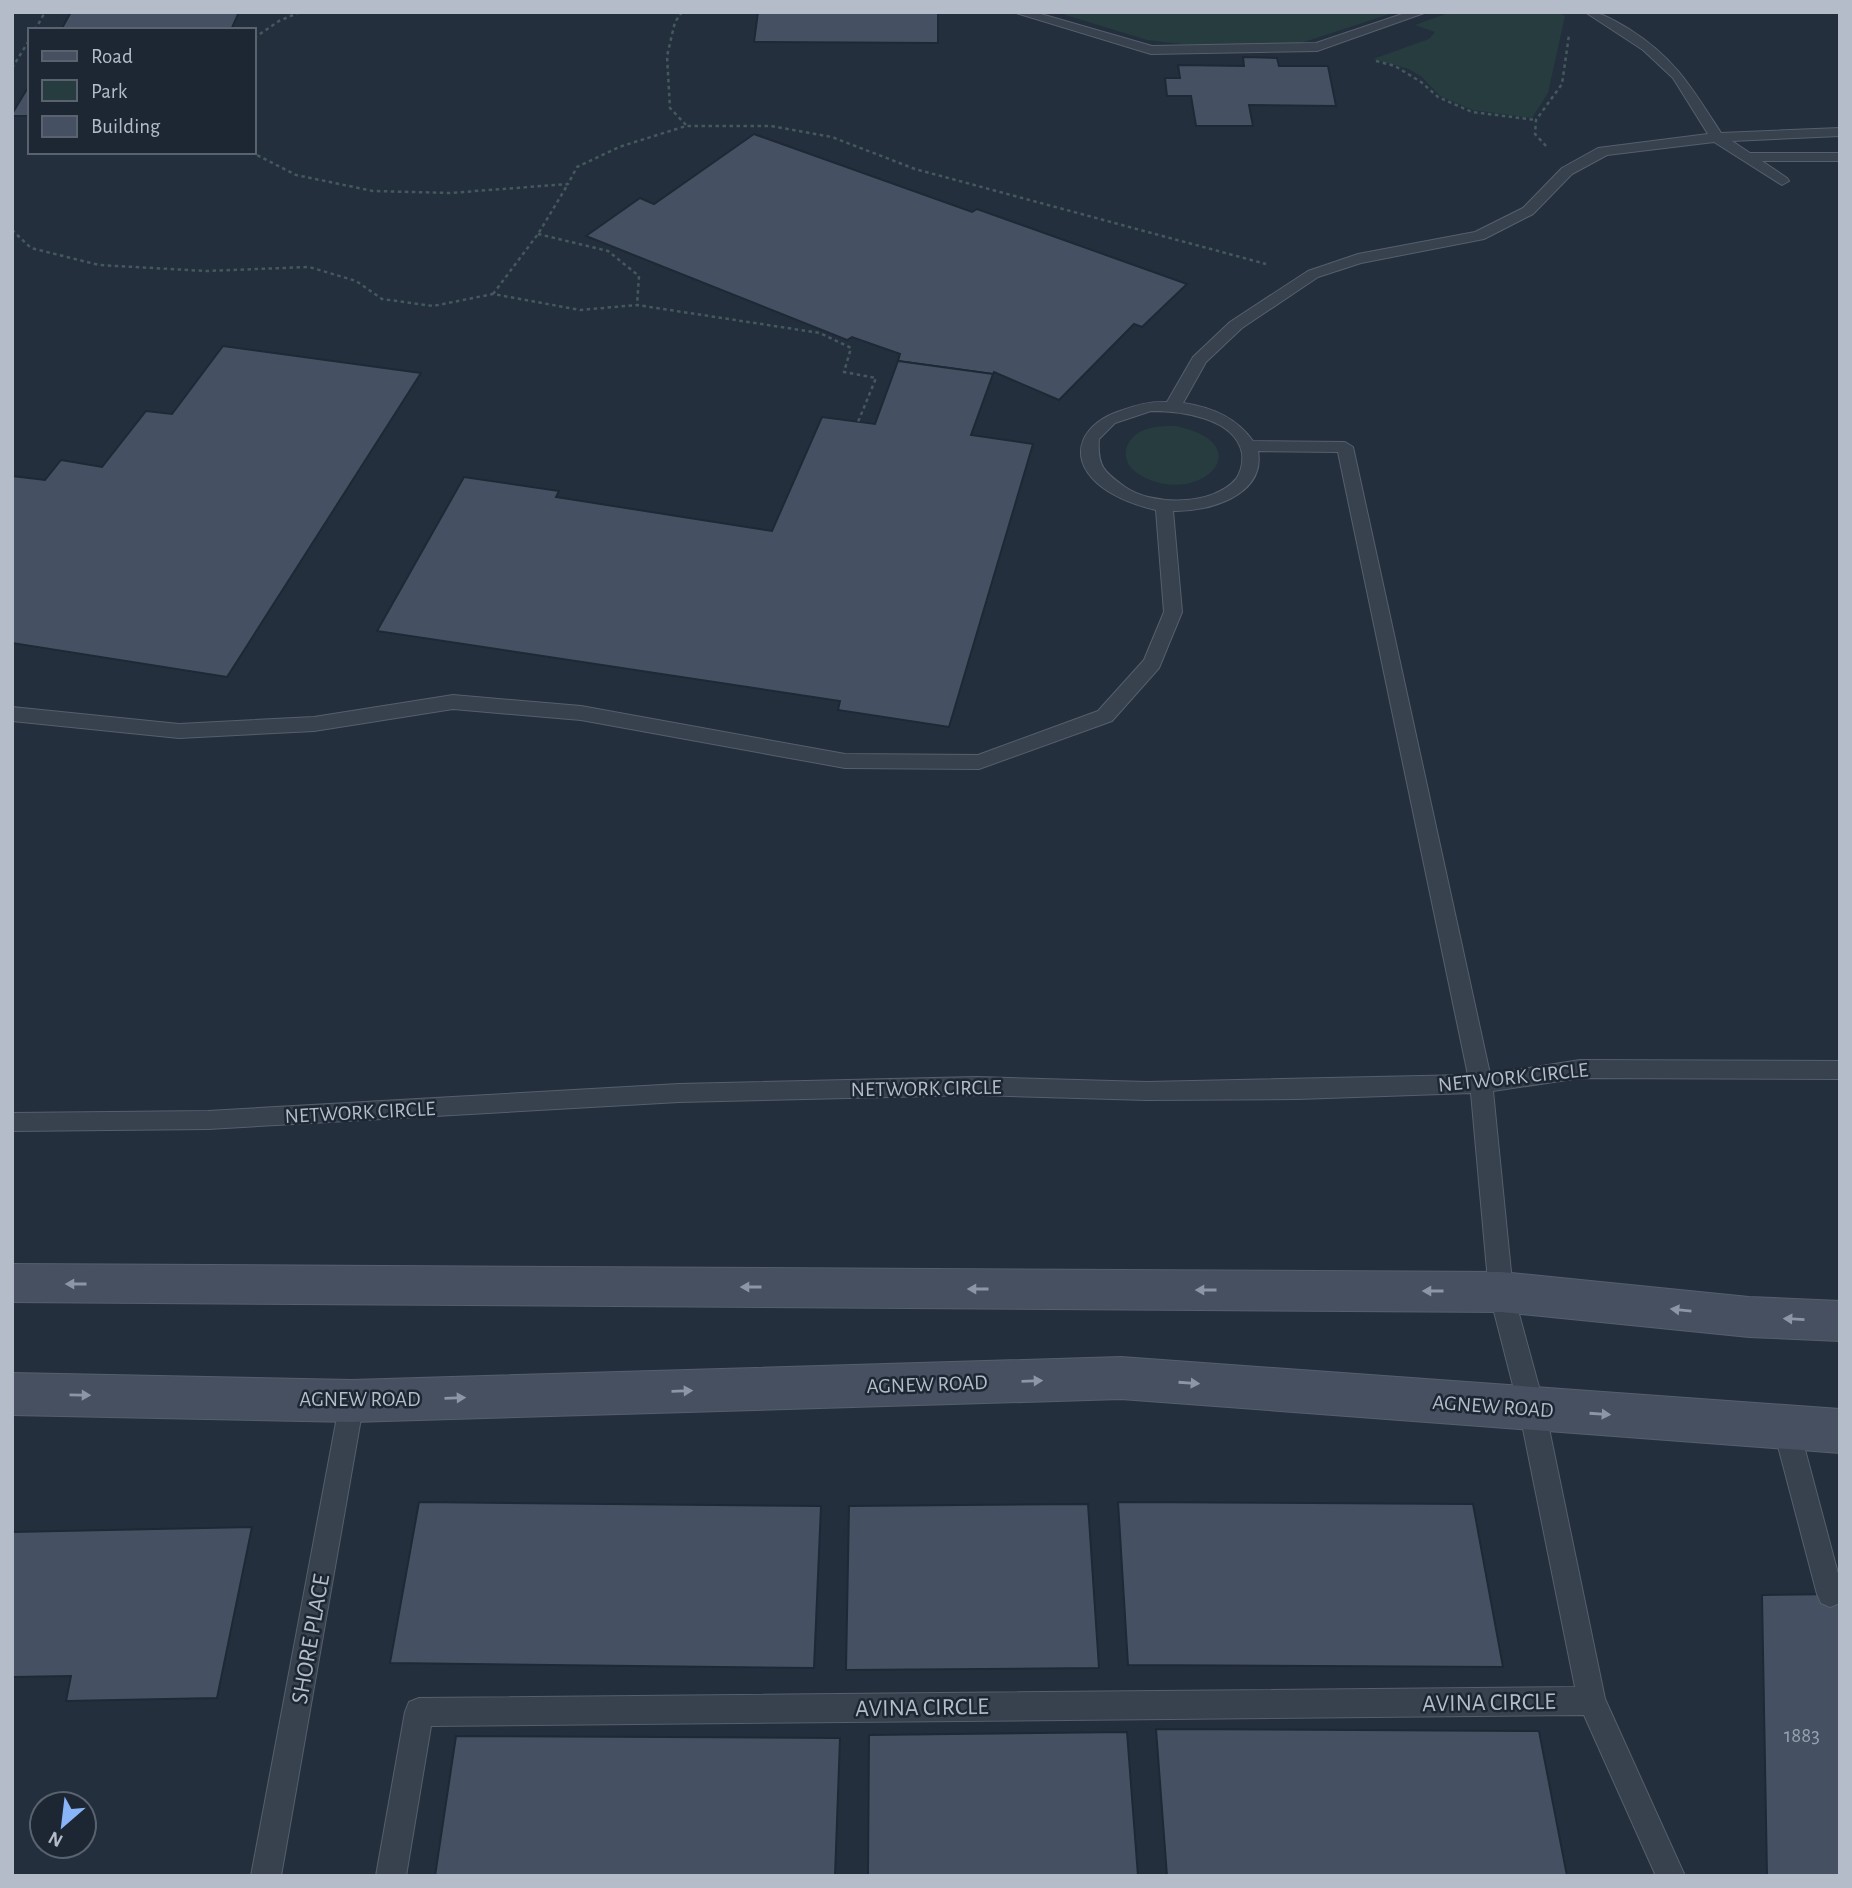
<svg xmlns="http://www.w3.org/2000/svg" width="1852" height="1888" viewBox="0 0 1852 1888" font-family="'Alegreya Sans',sans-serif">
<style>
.green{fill:#263c3f}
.building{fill:#455162;stroke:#1f2835;stroke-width:2}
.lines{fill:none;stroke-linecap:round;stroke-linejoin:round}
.lane-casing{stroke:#565f6c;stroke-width:2}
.secondary-casing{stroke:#565f6c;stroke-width:2}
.path{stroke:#44595c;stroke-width:2.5;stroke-dasharray:3.5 3.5;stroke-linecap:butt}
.lane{fill:#38414e;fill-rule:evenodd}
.secondary{fill:#465061;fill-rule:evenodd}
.oneway{fill:#8e96a5}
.labels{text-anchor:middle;stroke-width:5;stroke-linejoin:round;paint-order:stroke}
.street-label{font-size:21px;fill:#b4bcc9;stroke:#1d2633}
.near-number-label{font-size:21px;fill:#98a1af}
.near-street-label{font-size:24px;fill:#b4bcc9;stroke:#1d2633}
</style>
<rect width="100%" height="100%" fill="#242f3e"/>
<g class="green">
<path d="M1056,12H1396L1298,44H1181L1147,40Z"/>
<path d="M1451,12H1558L1565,16L1548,93L1532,118L1473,110L1440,96L1422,77L1409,69L1373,59L1429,39L1435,32L1415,25Z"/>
<path d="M1176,426C1264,445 1198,509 1140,475C1119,463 1122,439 1144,430C1154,426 1165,426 1176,426Z"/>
</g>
<g class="building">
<path d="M71,12H239L231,30H61Z"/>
<path d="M758,12H938V43L754,42Z"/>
<path d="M1243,57L1277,58L1279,66H1328L1336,106L1249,105L1253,126H1196L1191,96H1167L1165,78H1180L1178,65L1244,66Z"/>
<path d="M30,84V116H12V114Z"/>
<path d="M754,134L972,212L977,209L1187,284L1142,327L1134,324L1059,400L994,372L993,374L898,361L900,354L852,337L847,340L586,236L640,198L654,204Z"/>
<path d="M223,346L421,373L227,677L12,643V476L45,480L61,460L102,467L146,411L172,414Z"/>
<path d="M898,361L993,374L971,435L1033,444L949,727L838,710L840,701L377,631L464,477L559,491L556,497L772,531L822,417L875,424Z"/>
<path d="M419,1502L821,1506L814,1668L390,1663Z"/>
<path d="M1118,1502L1473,1504L1503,1667L1128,1665Z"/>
<path d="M1088,1504L1099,1668L846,1670L849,1506Z"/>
<path d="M252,1527L217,1698L66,1701L71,1676L12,1677V1532Z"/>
<path d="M1840,1594V1876H1767L1762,1595Z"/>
<path d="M1156,1729L1539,1731L1567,1876H1167Z"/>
<path d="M1127,1732L1138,1876H868L869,1735Z"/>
<path d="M456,1736L840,1738L835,1876H435Z"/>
</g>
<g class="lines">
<g class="lane-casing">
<g id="lane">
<path d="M1013,12H1034L1152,46L1316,43L1408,12H1427L1317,51L1151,54Z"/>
<path d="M1585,12C1603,12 1613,20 1629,29C1675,58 1692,88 1721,133L1840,128V136L1732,141L1750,153H1840V161H1762L1787,178L1789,181L1782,185L1714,142L1607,155L1572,174L1533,214L1484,239L1361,263L1318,277L1242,328L1206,362L1183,403C1211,407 1236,417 1253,441L1345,442L1353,447L1490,1074L1580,1060L1840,1061V1079L1580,1078L1493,1091L1513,1292L1545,1409L1605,1699L1685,1876H1656L1584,1715L431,1726L406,1876H376L405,1712L409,1702L419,1698L1575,1687L1519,1409L1489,1292L1471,1093L1298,1099L1147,1100L977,1095L679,1102L208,1129L12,1131V1113L208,1111L679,1084L977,1077L1147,1082L1468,1075L1338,452L1258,451C1266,496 1207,512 1173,511L1182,612L1159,668L1112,721L979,769L845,768L581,720L453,709L314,731L179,738L12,721V707L179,724L314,717L453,695L581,706L845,754L978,755L1098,711L1144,660L1164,612L1156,510C1135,505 1113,497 1097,483C1065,454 1085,422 1120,411C1136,405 1150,401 1167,402L1193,357L1230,322L1308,271L1358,254L1475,232L1523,208L1562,168L1598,148L1708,134L1673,78L1643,50ZM1151,411C1179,411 1235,417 1242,453C1243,462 1241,472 1236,479C1213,506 1152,506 1125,487C1104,472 1097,466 1099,439L1115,423Z"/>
<path d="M352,1389L361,1393L364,1401L281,1876H251L340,1401L343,1393Z"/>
<path d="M1786,1415L1795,1419L1799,1427L1840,1581V1603L1830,1607L1821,1603L1817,1594L1773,1427L1777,1419Z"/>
</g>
</g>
<g class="secondary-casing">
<g id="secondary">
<path d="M12,1264L1501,1272L1749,1297L1840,1301V1341L1749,1337L1501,1312L12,1302Z"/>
<path d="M1121,1357L1840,1409V1453L1121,1399L352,1422L12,1415V1373L352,1380Z"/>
</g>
</g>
<g class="path">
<path d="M682,12L675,22L667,56L670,108L686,125"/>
<path d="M12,13L16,12"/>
<path d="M35,30L45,12"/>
<path d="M254,38L279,21L300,12"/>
<path d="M1376,61L1395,66L1421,82L1438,97L1472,112L1536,120"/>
<path d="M12,68L30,39"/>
<path d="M1546,146L1535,134L1536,120L1562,84L1569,35"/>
<path d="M251,152L296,175L373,191L450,193L568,184L577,167L619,147L686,126H771L832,137L915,169L1266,264"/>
<path d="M12,230L31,248L99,265L206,271L309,267L356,281L382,299L433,306L493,294L580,310L637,305L820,333L851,348L844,372L876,378L858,422"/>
<path d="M538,234L608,251L639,276L637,305"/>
<path d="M493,294L538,234L568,184"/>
</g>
<use href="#lane" class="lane"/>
<use href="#secondary" class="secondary"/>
</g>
<defs><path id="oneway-solid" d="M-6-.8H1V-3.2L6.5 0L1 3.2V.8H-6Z" transform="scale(1.75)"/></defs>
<g class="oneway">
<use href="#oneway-solid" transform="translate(76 1284) rotate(-180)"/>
<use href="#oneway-solid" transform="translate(751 1287) rotate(-180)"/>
<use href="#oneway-solid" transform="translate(978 1289) rotate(-180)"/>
<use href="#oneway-solid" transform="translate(1206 1290) rotate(-180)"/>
<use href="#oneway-solid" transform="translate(1433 1291) rotate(-180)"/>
<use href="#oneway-solid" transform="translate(1681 1310) rotate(-174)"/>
<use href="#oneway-solid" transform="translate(1794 1319) rotate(-177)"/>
<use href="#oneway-solid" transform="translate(1032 1381) rotate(-2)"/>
<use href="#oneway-solid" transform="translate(1189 1383) rotate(4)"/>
<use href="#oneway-solid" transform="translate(682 1391) rotate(-2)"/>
<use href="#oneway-solid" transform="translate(80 1395) rotate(1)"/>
<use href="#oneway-solid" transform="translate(455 1398) rotate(-2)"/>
<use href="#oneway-solid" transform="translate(1600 1414) rotate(4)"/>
</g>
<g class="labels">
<g class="street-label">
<text transform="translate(1513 1077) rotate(-6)" y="7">NETWORK CIRCLE</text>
<text transform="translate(926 1088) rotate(-1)" y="7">NETWORK CIRCLE</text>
<text transform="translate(360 1112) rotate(-3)" y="7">NETWORK CIRCLE</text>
<text transform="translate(927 1384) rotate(-2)" y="7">AGNEW ROAD</text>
<text x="360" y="1406">AGNEW ROAD</text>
<text transform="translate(1493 1406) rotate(4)" y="7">AGNEW ROAD</text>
</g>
<g class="near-number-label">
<text x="1802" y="1742">1883</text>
</g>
<g class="near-street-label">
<text transform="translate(310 1639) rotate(-80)" y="8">SHORE PLACE</text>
<text transform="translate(1489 1702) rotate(-1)" y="8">AVINA CIRCLE</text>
<text transform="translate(922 1707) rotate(-1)" y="8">AVINA CIRCLE</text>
</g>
</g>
<rect width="1852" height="1888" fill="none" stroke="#b4bcc9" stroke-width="28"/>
<rect x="28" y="28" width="228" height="126" fill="#1d2633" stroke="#59626f" stroke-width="2"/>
<rect x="42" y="51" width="35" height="10" fill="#465061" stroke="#59626f" stroke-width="2"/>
<text x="91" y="63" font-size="21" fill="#b4bcc9">Road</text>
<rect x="42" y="80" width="35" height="21" fill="#263c3f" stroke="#59626f" stroke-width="2"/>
<text x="91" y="98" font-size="21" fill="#b4bcc9">Park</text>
<rect x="42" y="116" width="35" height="21" fill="#455162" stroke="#59626f" stroke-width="2"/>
<text x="91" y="133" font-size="21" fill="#b4bcc9">Building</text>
<g transform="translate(63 1825) rotate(208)"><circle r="33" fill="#1d2633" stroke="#59626f" stroke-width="2"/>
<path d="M0-5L12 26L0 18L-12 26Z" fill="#8ab4f8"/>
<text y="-10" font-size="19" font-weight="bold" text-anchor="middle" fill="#b4bcc9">N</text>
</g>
</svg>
